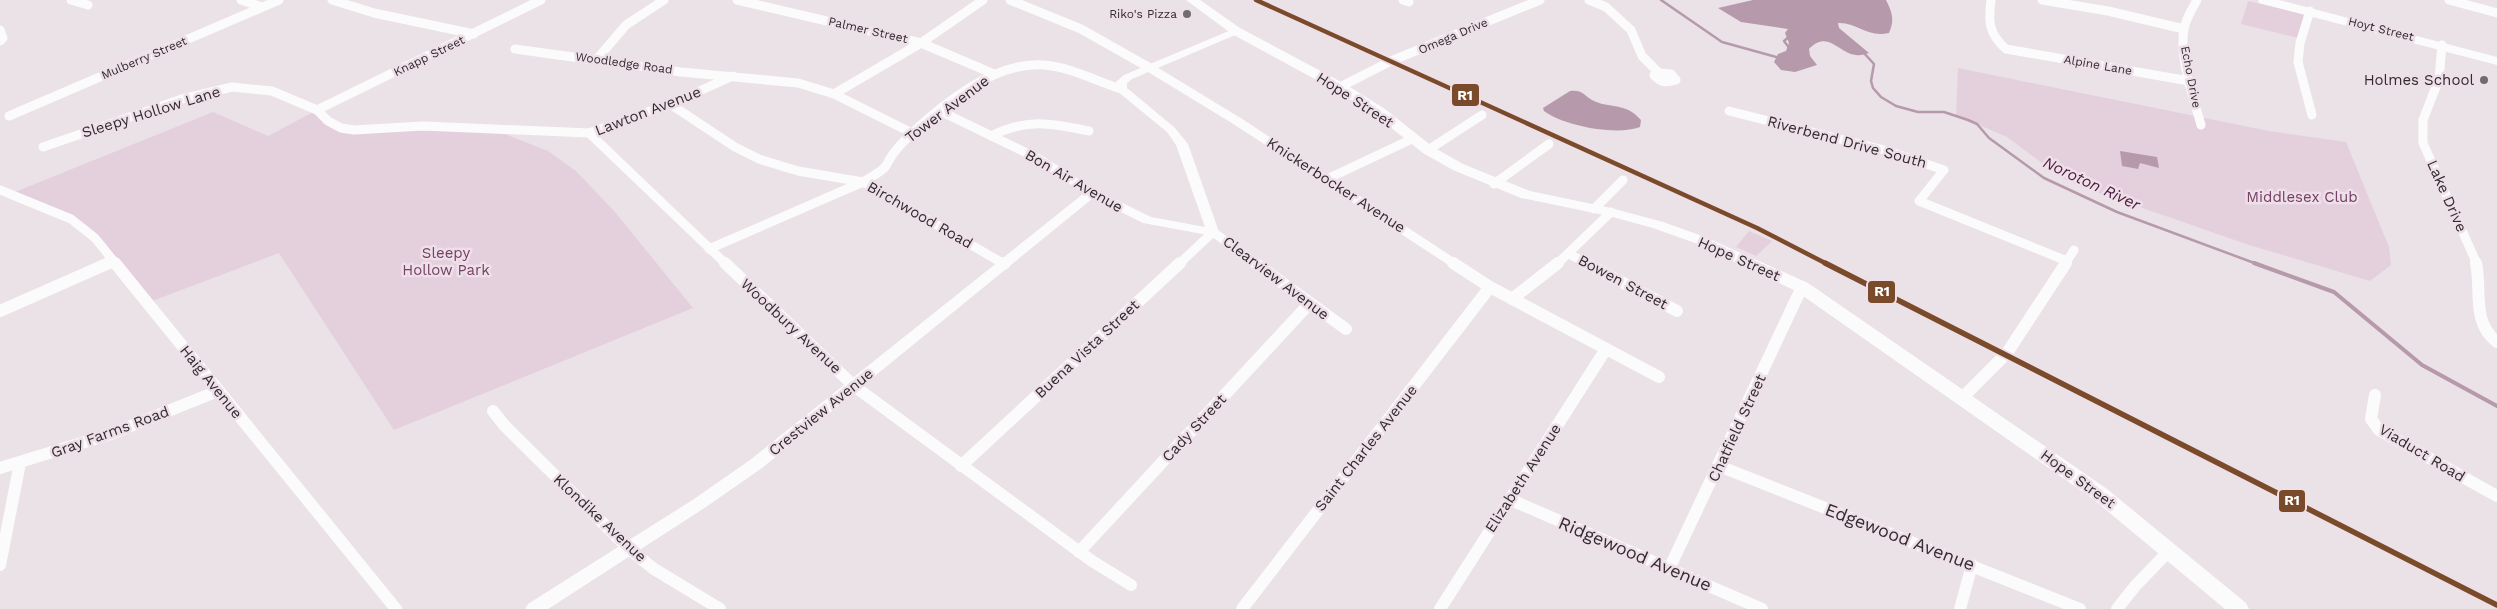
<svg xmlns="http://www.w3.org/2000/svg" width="2497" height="609" viewBox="0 0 2497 609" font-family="'Work Sans',sans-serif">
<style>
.green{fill:#e4d0dd}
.water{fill:#b699ab}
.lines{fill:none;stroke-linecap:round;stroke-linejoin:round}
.stream-far1{stroke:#b699ab;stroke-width:2.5}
.stream{stroke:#b699ab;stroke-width:4}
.minor-far1{stroke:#fcfbfb;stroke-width:9}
.minor{stroke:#fcfbfb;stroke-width:12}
.tertiary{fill:#fcfbfb;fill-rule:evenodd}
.secondary{fill:#fcfbfb;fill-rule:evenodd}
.primary{fill:#fcfbfb;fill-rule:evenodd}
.rail-1-far1-casing{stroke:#eedfe8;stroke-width:8}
.rail-1-casing{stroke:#eedfe8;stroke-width:9}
.rail-1-far1{stroke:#7a4b2a;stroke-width:4.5}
.rail-1{stroke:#7a4b2a;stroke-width:5.5}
.poi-dot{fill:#726c6f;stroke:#eedfe8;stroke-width:2}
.labels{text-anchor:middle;stroke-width:5;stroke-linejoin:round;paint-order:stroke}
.far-poi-label{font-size:12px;fill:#312c2f;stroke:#eedfe8;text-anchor:end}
.far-street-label{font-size:12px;fill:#312c2f;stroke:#eedfe8}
.poi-label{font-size:15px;fill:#312c2f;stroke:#eedfe8;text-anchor:end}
.street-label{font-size:15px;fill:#312c2f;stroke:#eedfe8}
.park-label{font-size:15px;fill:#764164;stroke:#eedfe8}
.water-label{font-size:16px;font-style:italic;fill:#4c1b3d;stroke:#eedfe8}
.near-street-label{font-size:18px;fill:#312c2f;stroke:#eedfe8}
.line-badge{stroke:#eedfe8;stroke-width:2}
.badge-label{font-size:14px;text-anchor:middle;font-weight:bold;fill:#fff}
</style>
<rect width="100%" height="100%" fill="#eae2e7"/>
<g class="green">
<path d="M2248,1L2304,14L2298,38L2241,24Z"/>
<path d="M1958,68L2269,131L2346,142L2389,247L2391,265L2370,281L2249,245L2082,187L2062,178L2007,137L1956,115Z"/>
<path d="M317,110L345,127L490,128L548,151L576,171L615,212L693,308L394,430L279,253L147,303L82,227L10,194L213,112L268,136Z"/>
<path d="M1749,231L1772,241L1756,256L1736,247Z"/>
</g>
<g class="water">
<path d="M1753,0H1886C1892,12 1895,20 1889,33C1867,38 1857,22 1838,23L1839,28L1869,53C1865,54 1860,56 1856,55C1839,54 1828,29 1809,49L1810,56L1817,65L1795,72L1781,70L1774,62L1778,54L1786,51L1789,43L1785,33L1788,29L1741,22L1718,8Z"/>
<path d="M1570,91C1583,89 1585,97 1594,101C1612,109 1625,102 1641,120L1640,127C1617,136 1564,126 1544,111L1543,108Z"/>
<path d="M2120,151L2157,157L2159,168L2140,163L2138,169L2122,166Z"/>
</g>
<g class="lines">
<g class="stream-far1">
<path d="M1661,0L1722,42L1780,58"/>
<path d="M1790,36L1784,41L1790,49"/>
<path d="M1863,52L1874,64L1871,81L1873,88L1881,97L1896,106L1918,112H1944L1968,120L1977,124L1989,138L2044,178L2117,212L2257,264"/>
</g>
<path class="stream" d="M2254,263L2334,292L2422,365L2497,406"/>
<g class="minor-far1">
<path d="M71,0L88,5"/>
<path d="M241,0L262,7"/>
<path d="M332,0L374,13L474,34"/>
<path d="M737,0L921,43L994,74"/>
<path d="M1010,0L1081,29L1150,68L1237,121L1455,264"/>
<path d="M1403,0L1409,2"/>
<path d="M1589,0L1606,7L1631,30L1642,56L1659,73"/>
<path d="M1991,0C1988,22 1989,34 2006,49L2189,81"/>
<path d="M2042,0L2108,11L2184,29"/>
<path d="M2197,0C2192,9 2186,18 2184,29C2179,59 2193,96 2201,125"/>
<path d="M2449,0L2497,13"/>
<path d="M2310,11L2300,43L2298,62L2312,115"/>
<path d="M0,30L3,38L0,41"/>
<path d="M2442,45L2439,79L2423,120V143L2477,264"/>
<path d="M515,49L681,72L798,83L834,94L912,133"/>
<path d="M597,59L626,25L664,0"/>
<path d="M1659,73L1671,74L1676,80C1666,83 1661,83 1654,75Z"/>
<path d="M1340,87L1391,61L1540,0"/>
<path d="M834,94L921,43L983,0"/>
<path d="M670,104L735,147L759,159L798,171L863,182L1004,264"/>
<path d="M317,110L541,0"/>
<path d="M940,111L1039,159L1092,193"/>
<path d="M1729,111L1888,151L1944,170L1919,201L2067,261"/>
<path d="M9,116L279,0"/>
<path d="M589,133L726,264"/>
<path d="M991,136C1028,118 1050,123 1089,131"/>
<path d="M43,147L182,99L232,87L272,91L317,110L328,121L341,128L354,130L423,126L589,133L670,104L733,76"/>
<path d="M1428,150L1482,115"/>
<path d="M1327,179L1412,139"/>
<path d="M1494,184L1549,144"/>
<path d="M0,190L71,219L95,238L116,264"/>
<path d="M1594,209L1623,180"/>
<path d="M709,249L863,182C870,177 880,173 885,167C888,163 890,158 893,154C898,147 905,140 911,134C944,103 997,61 1044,65C1070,67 1096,81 1121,89"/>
<path d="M1569,254L1588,264"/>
<path d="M106,264L112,261"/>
<path d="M1179,264L1213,232L1257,264"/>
<path d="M1557,264L1611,212"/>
<path d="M2065,264L2074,250"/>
</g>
<g class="minor">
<path d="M115,263L396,609"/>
<path d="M725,263L854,386L1092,561L1131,585"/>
<path d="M1001,263L1004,264"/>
<path d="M1255,263L1346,329"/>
<path d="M1453,263L1490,287L1659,377"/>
<path d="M1585,263L1677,311"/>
<path d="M2476,263C2482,290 2471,322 2497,342"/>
<path d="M1512,299L1558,263"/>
<path d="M0,311L109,263"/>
<path d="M2375,395L2371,419L2379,430L2497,496"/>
<path d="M1963,397L2007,353L2066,263"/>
<path d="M493,411L504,425L629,549L654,569L720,609"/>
<path d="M961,466L1180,263"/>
<path d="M1719,466L2080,609"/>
<path d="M0,468L111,434L218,391"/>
<path d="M1509,499L1762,609"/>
<path d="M1079,552L1309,304"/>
<path d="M0,565L20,463"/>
<path d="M1669,569L1802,287"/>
<path d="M1242,609L1490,287"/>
<path d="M1440,609L1606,349"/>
<path d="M1960,609L1972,565"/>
<path d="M2117,609L2136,585L2170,550"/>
</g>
<path class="tertiary" d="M1236,28L1240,29V33L1132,79L1127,83V88L1175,128L1188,144L1219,232L1218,235L1213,236L1143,223L1093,198L762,468L706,507L548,609H525L528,604L694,499L750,460L1088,190H1096L1151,217L1205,227L1176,145L1167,132L1117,91L1116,82L1124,75Z"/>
<path class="secondary" d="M1186,0H1200L1240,28L1345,84L1385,109L1433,147L1463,164L1530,191L1611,208L1663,222L1705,237L1808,283L2107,489L2246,603L2249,609H2225L2093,499L1796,291L1695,243L1653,228L1609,216L1521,198L1453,170L1423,153L1375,115L1335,90L1232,34Z"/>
<path class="primary" d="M2258,0H2279L2497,57V65L2259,3Z"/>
<g class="rail-1-far1-casing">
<path id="rail-1-far1" d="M1256,0L1757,228L1827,264"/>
</g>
<g class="rail-1-casing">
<path id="rail-1" d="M1825,263L2497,605"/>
</g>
<use href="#rail-1-far1" class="rail-1-far1"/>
<use href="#rail-1" class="rail-1"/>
</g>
<g class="poi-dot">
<circle cx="1187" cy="14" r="5"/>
<circle cx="2484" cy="80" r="5"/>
</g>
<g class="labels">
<g class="far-poi-label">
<text x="1177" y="18">Riko's Pizza</text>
</g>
<g class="far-street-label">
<text transform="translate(2381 29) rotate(14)" y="4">Hoyt Street</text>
<text transform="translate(868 30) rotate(13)" y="4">Palmer Street</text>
<text transform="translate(1453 36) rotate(-23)" y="4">Omega Drive</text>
<text transform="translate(429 56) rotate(-26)" y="4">Knapp Street</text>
<text transform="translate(144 58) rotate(-23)" y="4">Mulberry Street</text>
<text transform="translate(624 63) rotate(8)" y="4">Woodledge Road</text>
<text transform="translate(2098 65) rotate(10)" y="4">Alpine Lane</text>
<text transform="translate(2191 77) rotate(79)" y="4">Echo Drive</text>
</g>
<g class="poi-label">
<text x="2474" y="85">Holmes School</text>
</g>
<g class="street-label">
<text transform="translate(1355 100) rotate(33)" y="5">Hope Street</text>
<text transform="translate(947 109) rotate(-37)" y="5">Tower Avenue</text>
<text transform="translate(648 111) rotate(-21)" y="5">Lawton Avenue</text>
<text transform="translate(151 112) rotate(-17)" y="5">Sleepy Hollow Lane</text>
<text transform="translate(1847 142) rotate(15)" y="5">Riverbend Drive South</text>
<text transform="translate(1074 181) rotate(30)" y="5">Bon Air Avenue</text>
<text transform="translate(1336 185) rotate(33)" y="5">Knickerbocker Avenue</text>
<text transform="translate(2447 196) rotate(66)" y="5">Lake Drive</text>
<text transform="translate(920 215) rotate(30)" y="5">Birchwood Road</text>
<text transform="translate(1739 259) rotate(24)" y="5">Hope Street</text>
<text transform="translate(1276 278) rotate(37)" y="5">Clearview Avenue</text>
<text transform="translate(1623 282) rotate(28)" y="5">Bowen Street</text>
<text transform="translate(791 326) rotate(43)" y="5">Woodbury Avenue</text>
<text transform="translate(1087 349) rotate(-43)" y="5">Buena Vista Street</text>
<text transform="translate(211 382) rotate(51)" y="5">Haig Avenue</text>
<text transform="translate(821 412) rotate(-39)" y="5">Crestview Avenue</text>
<text transform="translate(1194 428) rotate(-47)" y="5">Cady Street</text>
<text transform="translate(1737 428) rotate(-65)" y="5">Chatfield Street</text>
<text transform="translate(110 432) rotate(-20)" y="5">Gray Farms Road</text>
<text transform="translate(1366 448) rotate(-52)" y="5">Saint Charles Avenue</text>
<text transform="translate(2422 453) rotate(31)" y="5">Viaduct Road</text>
<text transform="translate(1523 478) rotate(-57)" y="5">Elizabeth Avenue</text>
<text transform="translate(2078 479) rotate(36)" y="5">Hope Street</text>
<text transform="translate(600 518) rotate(43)" y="5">Klondike Avenue</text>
</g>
<g class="park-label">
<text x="2302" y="202">Middlesex Club</text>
<text x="446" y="258">Sleepy<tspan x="446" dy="17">Hollow Park</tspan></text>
</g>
<g class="water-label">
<text transform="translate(2092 183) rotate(25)" y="6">Noroton River</text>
</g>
<g class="near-street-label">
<text transform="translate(1900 537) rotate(21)" y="6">Edgewood Avenue</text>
<text transform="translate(1635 554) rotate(23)" y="6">Ridgewood Avenue</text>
</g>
</g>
<g class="line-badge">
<rect x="1451" y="83" width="29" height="24" rx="5" fill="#7a4b2a"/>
<rect x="1867" y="280" width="29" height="24" rx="5" fill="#7a4b2a"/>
<rect x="2278" y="489" width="28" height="24" rx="5" fill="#7a4b2a"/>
</g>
<g class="badge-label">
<text x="1465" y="100">R1</text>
<text x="1882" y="296">R1</text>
<text x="2292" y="505">R1</text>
</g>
</svg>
